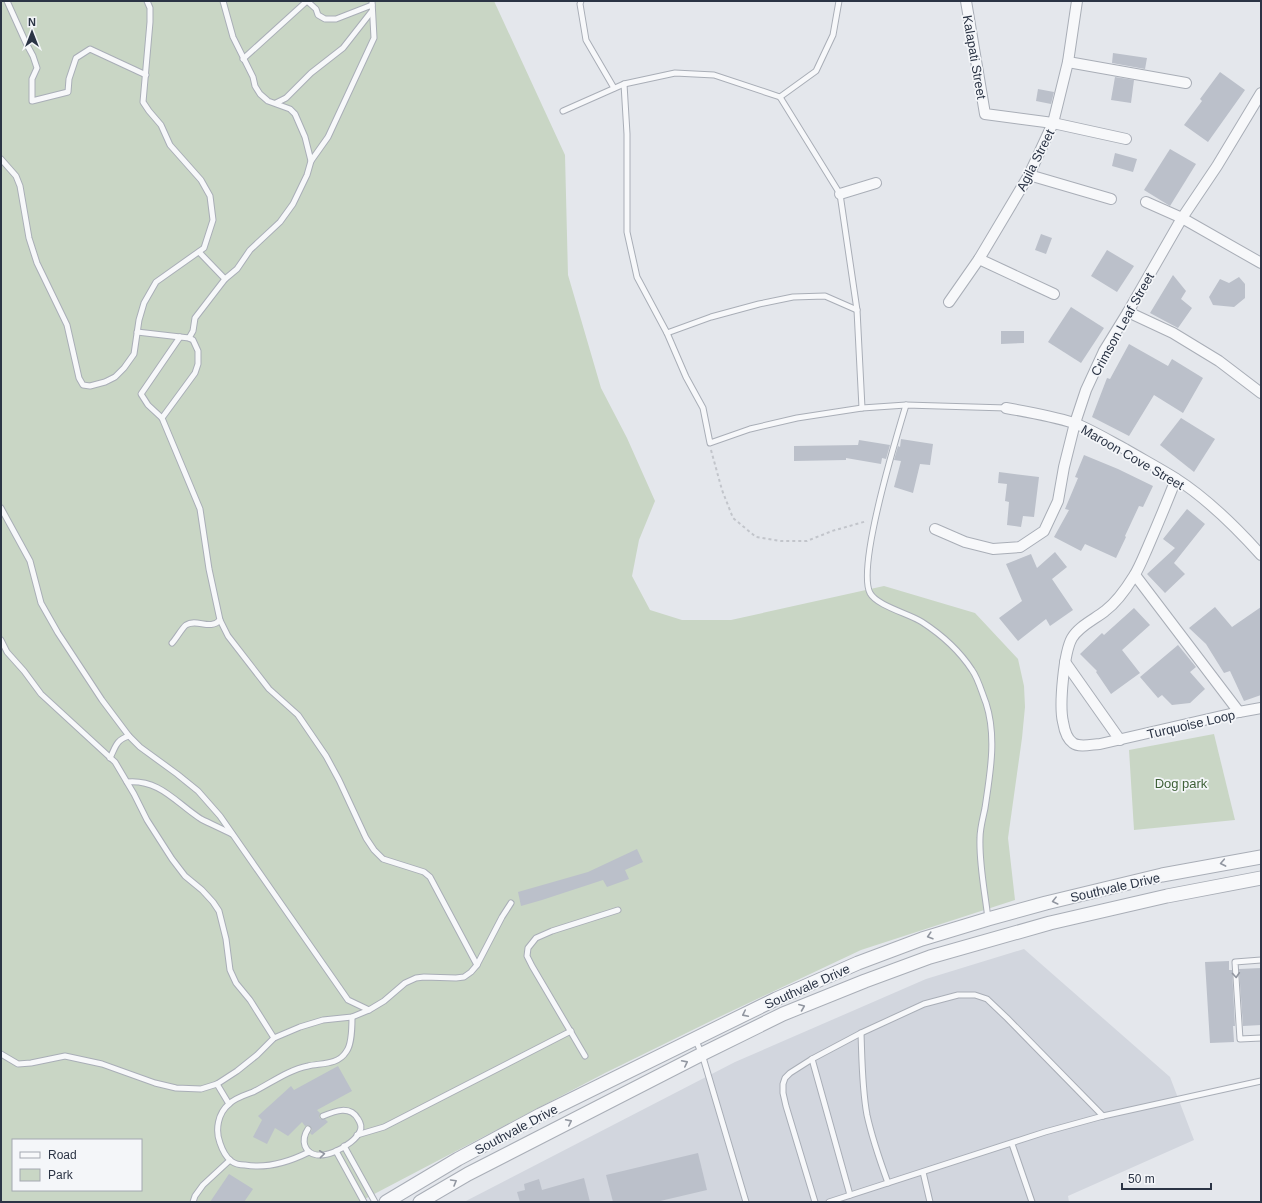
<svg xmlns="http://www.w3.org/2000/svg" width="1262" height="1203" viewBox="0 0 1262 1203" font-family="Arial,sans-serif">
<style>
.built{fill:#d2d6de}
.green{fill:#c9d6c5;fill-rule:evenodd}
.building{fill:#bbc0ca}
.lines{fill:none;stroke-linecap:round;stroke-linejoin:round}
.service-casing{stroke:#a9aeb7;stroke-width:7}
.minor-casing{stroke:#a9aeb7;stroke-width:12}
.tertiary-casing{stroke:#a9aeb7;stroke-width:15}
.path{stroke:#c2c5cb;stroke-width:2;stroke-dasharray:3 3;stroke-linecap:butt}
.service{stroke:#f7f8fa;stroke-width:5}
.minor{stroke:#f7f8fa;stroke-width:10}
.tertiary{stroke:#f7f8fa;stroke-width:13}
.oneway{stroke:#9196a0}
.labels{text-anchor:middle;stroke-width:3.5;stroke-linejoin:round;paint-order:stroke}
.street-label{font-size:13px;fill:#2b3445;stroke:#f4f6f9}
.park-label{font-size:13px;fill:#3f6138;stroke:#f4f6f9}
</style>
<rect width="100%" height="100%" fill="#e4e7ec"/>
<path class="built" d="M1024,949L1170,1077L1194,1140L1068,1196L1069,1202H464L735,1062L926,979Z"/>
<g class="green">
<path d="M1,1H494L565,155L568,275L601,388L627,438L655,501L639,540L632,576L650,610L682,620H731L884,586L975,613L1018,659L1024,686L1025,707L1022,738L1008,838L1015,900L861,950L717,1018L605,1073L359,1202H1ZM13,1140H141V1190H13Z"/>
<path d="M1214,734L1235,820L1134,830L1129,750Z"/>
</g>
<g class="building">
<path d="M1113,53L1147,58L1145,69L1112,63Z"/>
<path d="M1220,72L1245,90L1208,142L1184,125L1202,101L1200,99Z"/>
<path d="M1115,77L1134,80L1131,103L1111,100Z"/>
<path d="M1038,89L1054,92L1051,104L1036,101Z"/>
<path d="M1170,149L1196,164L1170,206L1144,190Z"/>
<path d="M1115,153L1137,159L1133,172L1112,166Z"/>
<path d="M1041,234L1052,238L1046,254L1035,250Z"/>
<path d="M1107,250L1134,266L1117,292L1091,276Z"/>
<path d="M1173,275L1186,291L1181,299L1192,308L1178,328L1150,313Z"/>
<path d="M1239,277L1245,284V298L1234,307L1213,305L1209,297L1220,279L1229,283Z"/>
<path d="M1071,307L1104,328L1081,363L1048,342Z"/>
<path d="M1001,331H1024V343L1001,344Z"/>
<path d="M1129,344L1168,366L1172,359L1203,378L1183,413L1154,395L1129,436L1092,417L1107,378L1110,379Z"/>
<path d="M1181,418L1215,439L1194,472L1160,445Z"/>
<path d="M901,439L933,444L930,465L920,464L913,493L894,487L901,461L894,460L898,446L900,447Z"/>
<path d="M859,440L890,445L886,459L882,458L881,464L846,458V460L794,461V446L858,445Z"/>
<path d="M1084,455L1118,469L1153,486L1143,507L1139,506L1125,536L1126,537L1116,558L1085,544L1081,551L1054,537L1069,510L1065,509L1078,478L1075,477Z"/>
<path d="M999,472L1039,477L1034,517L1023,516L1021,527L1007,525L1009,502L1005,501L1007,484L998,483Z"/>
<path d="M1187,509L1205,524L1174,563L1185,574L1165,593L1147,574L1175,548L1163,539Z"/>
<path d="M1055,552L1067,567L1052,579L1073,610L1050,626L1046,619L1018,641L999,618L1022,601L1006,564L1031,554L1037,568Z"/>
<path d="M1215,607L1232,627L1261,607V695L1244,701L1230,671L1224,673L1206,644L1189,628Z"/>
<path d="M1134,608L1150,625L1122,650L1140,673L1111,694L1096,672L1097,671L1080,654L1102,633L1104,635Z"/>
<path d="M1178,645L1196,667L1190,672L1205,689L1190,703L1172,705L1162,695L1158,698L1140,677Z"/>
<path d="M637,849L643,862L625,870L629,879L607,887L603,880L542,900L521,906L518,892L588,872Z"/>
<path d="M1229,961V970H1232L1235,1026H1233L1234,1042L1210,1043L1205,962Z"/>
<path d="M1261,968V1025L1243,1026L1239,969Z"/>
<path d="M338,1066L352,1091L317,1110L320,1113L319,1116L320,1119H325L328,1122L312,1135L310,1133L312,1130L311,1127L308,1125L305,1126L302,1122L288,1136L275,1128L267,1144L253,1137L262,1120L258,1116L291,1086L294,1090Z"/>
<path d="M698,1153L707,1190L656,1202H613L606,1175Z"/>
<path d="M229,1174L253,1189L244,1202H210Z"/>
<path d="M584,1178L590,1202H520L517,1192L525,1190L524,1184L539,1179L542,1190Z"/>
</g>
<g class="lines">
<g class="service-casing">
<g id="service">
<path d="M7,1L26,43L33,56L37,68L32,79V101L68,92L69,79L76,58L90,49L146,75"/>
<path d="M223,1L233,37L253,77L255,86L260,94L268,101L290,109L295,114L305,137L311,161L328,137L374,38L372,1"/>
<path d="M581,1L580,4L586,40L614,88"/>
<path d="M243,59L307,1L316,9L318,15L325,19H336L372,5"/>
<path d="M624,84L627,134V232L637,277L667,333L686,377L703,408L710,443L750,429L797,418L862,408L906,405L1006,408"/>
<path d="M780,97L816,71L833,35L839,1"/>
<path d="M276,103L286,98L311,73L343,48L372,11"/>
<path d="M563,111L624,84L675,73L714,75L780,97L840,194L857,310L862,408"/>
<path d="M1,159L16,176L20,186L29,238L37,263L67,325L79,378L83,385L90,386L105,382L115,377L124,368L134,354L139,320L144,303L156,282L204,248L213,220L210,196L201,180L170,145L161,125L149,111L143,102L150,22V8L147,1"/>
<path d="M199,252L225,279"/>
<path d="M137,332L189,338L193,331L195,318L225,279L237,269L250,250L280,222L293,204L307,175L311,161"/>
<path d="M667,333L711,317L759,304L793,297L825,296L857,310"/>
<path d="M189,338L193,340L198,351V364L195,373L162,418L200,509L209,569L220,620L228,636L269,689L298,715L326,756L339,780L366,838L374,850L383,859L424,872L430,877L477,965"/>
<path d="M906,405C896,438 857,567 870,593C877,606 910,614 922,622C942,635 959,650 972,670C978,678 982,693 986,703C997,737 990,774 985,808C983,818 980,828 980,838C979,865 985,892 988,919"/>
<path d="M162,418L148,405L141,394L180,337"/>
<path d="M1,508L30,561L41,603L58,633L102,700L129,736L140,747L177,774L198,791L220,816L348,1000L369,1010"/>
<path d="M1,640L7,652L24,671L41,694L115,762L134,794L147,820L172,859L185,876L202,890L213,902L219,911L226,939L230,970L236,983L250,1000L274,1038"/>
<path d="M172,643C176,639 182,628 186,625C197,618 210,631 220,620"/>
<path d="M110,758C116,746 116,740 129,736"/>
<path d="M127,782C160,779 176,803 201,819C211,824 222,829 232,834"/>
<path d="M1261,960L1235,962L1240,1039L1261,1038"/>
<path d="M861,1033C862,1060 862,1088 867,1115C872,1138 880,1161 888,1183"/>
<path d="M695,1039L702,1054L746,1202"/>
<path d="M1,1054L18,1064L31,1063L65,1056L102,1064L155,1083L176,1088L201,1089L217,1084L237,1071L257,1055L274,1038L300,1027L323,1020L352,1017L369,1010L384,1001L405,983L416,978L424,977L456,978L464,977L471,972L477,965L502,917L511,903"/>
<path d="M585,1056L532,966L527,956L528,948L536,938L552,931L618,910"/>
<path d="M812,1059L850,1195"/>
<path d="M217,1084L229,1104"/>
<path d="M308,1129C304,1135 303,1140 305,1146C314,1168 355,1145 360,1131C362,1127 360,1122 358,1119C350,1105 335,1111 323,1116"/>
<path d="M357,1135L384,1127L571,1031"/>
<path d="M1012,1144L1032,1202"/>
<path d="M344,1146L375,1202"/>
<path d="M336,1151L364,1202"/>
<path d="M309,1152C289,1162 268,1169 245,1165C240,1165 235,1164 231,1161C226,1157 222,1149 220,1143C215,1130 218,1113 229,1104C235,1098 245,1095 253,1092C271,1083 288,1070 308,1066C321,1063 338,1065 346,1052C352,1045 352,1027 352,1017"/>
<path d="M923,1172L930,1202"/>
<path d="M193,1202L195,1196L203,1185L230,1160"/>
<path d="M815,1202L786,1106L783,1093V1084L785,1078L790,1073L812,1059L861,1033L924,1004L958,995H975L987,999L1007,1018L1103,1116"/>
<path d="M829,1202L1045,1132L1103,1116L1261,1081"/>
</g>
</g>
<g class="minor-casing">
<g id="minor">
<path d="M966,1L985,114L1053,123L1126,139"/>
<path d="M1068,62L1186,83"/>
<path d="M1029,175L1111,199"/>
<path d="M840,194L876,183"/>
<path d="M1146,202L1182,218L1261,263"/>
<path d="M979,259L1054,294"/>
<path d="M949,302L979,259L1029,175L1053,123L1068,62L1077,1"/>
<path d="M1128,312L1173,333L1219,361L1261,393"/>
<path d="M1006,408C1029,412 1052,416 1074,423C1090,429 1110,441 1125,449C1142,459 1159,468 1175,478C1208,499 1235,526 1261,555"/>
<path d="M1176,479C1167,502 1157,526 1147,549C1143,558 1139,568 1134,576C1126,589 1117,602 1105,611C1095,619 1079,626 1072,638C1064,652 1059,705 1063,722C1064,728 1067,739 1073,743C1080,748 1093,744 1100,744L1239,712L1261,708"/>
<path d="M935,529L965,542L993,549L1020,547L1044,531L1058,501L1064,467L1075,423L1086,390L1104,351L1128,312L1182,218L1217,166L1261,93"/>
<path d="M1135,575L1239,712"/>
<path d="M1065,662L1120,740"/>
</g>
</g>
<g class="tertiary-casing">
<g id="tertiary">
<path d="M386,1202L458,1159L540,1115L776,999L858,963L922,939L988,919L1046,903L1162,875L1261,857"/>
<path d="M420,1202L468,1174L702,1054L783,1014L865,981L930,957L1050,923L1167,896L1261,878"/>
</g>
</g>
<path class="path" d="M711,450L722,490L733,518L756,537L781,541H807L832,531L867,521"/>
<use href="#service" class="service"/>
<use href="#minor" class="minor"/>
<use href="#tertiary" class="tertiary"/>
</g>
<defs><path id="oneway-chevron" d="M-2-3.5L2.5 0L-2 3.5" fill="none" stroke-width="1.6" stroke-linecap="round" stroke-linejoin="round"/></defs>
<g class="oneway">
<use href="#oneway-chevron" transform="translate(1223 863) rotate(169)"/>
<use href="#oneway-chevron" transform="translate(1055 901) rotate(166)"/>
<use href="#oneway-chevron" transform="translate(930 936) rotate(163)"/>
<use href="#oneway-chevron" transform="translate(1236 975) rotate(86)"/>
<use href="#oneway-chevron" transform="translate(802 1007) rotate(-22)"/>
<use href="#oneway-chevron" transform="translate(745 1014) rotate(154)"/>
<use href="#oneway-chevron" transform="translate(685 1063) rotate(-27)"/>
<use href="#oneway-chevron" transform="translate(569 1122) rotate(-27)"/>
<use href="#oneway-chevron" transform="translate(322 1154) rotate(-6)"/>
<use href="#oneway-chevron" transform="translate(454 1182) rotate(-30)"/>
</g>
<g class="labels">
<g class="street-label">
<text transform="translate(975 57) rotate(80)" y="5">Kalapati Street</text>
<text transform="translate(1035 160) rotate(-63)" y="5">Agila Street</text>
<text transform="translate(1122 324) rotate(-61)" y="5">Crimson Leaf Street</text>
<text transform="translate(1133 457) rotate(30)" y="5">Maroon Cove Street</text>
<text transform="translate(1191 724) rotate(-13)" y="5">Turquoise Loop</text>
<text transform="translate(1115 887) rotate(-13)" y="5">Southvale Drive</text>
<text transform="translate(807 986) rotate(-24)" y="5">Southvale Drive</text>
<text transform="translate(516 1129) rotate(-28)" y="5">Southvale Drive</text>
</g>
<g class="park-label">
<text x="1181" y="788">Dog park</text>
</g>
</g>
<rect width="1262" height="1203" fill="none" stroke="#2b3445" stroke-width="4"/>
<rect x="12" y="1139" width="130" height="52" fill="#f4f6f9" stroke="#a4a8b1"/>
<rect x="20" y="1152" width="20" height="6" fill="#f7f8fa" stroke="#a4a8b1"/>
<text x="48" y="1159" font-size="12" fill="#2b3445">Road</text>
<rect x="20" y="1169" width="20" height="12" fill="#c9d6c5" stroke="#a4a8b1"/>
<text x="48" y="1179" font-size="12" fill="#2b3445">Park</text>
<g transform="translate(32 32)" stroke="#f4f6f9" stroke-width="3" paint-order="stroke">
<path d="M0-3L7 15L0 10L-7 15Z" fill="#2b3445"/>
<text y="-6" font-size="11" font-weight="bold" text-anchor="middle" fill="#2b3445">N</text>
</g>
<path d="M1122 1183v6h89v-6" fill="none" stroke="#2b3445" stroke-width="2"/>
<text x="1128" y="1183" font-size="12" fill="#2b3445" stroke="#f4f6f9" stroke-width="3" paint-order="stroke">50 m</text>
</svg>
